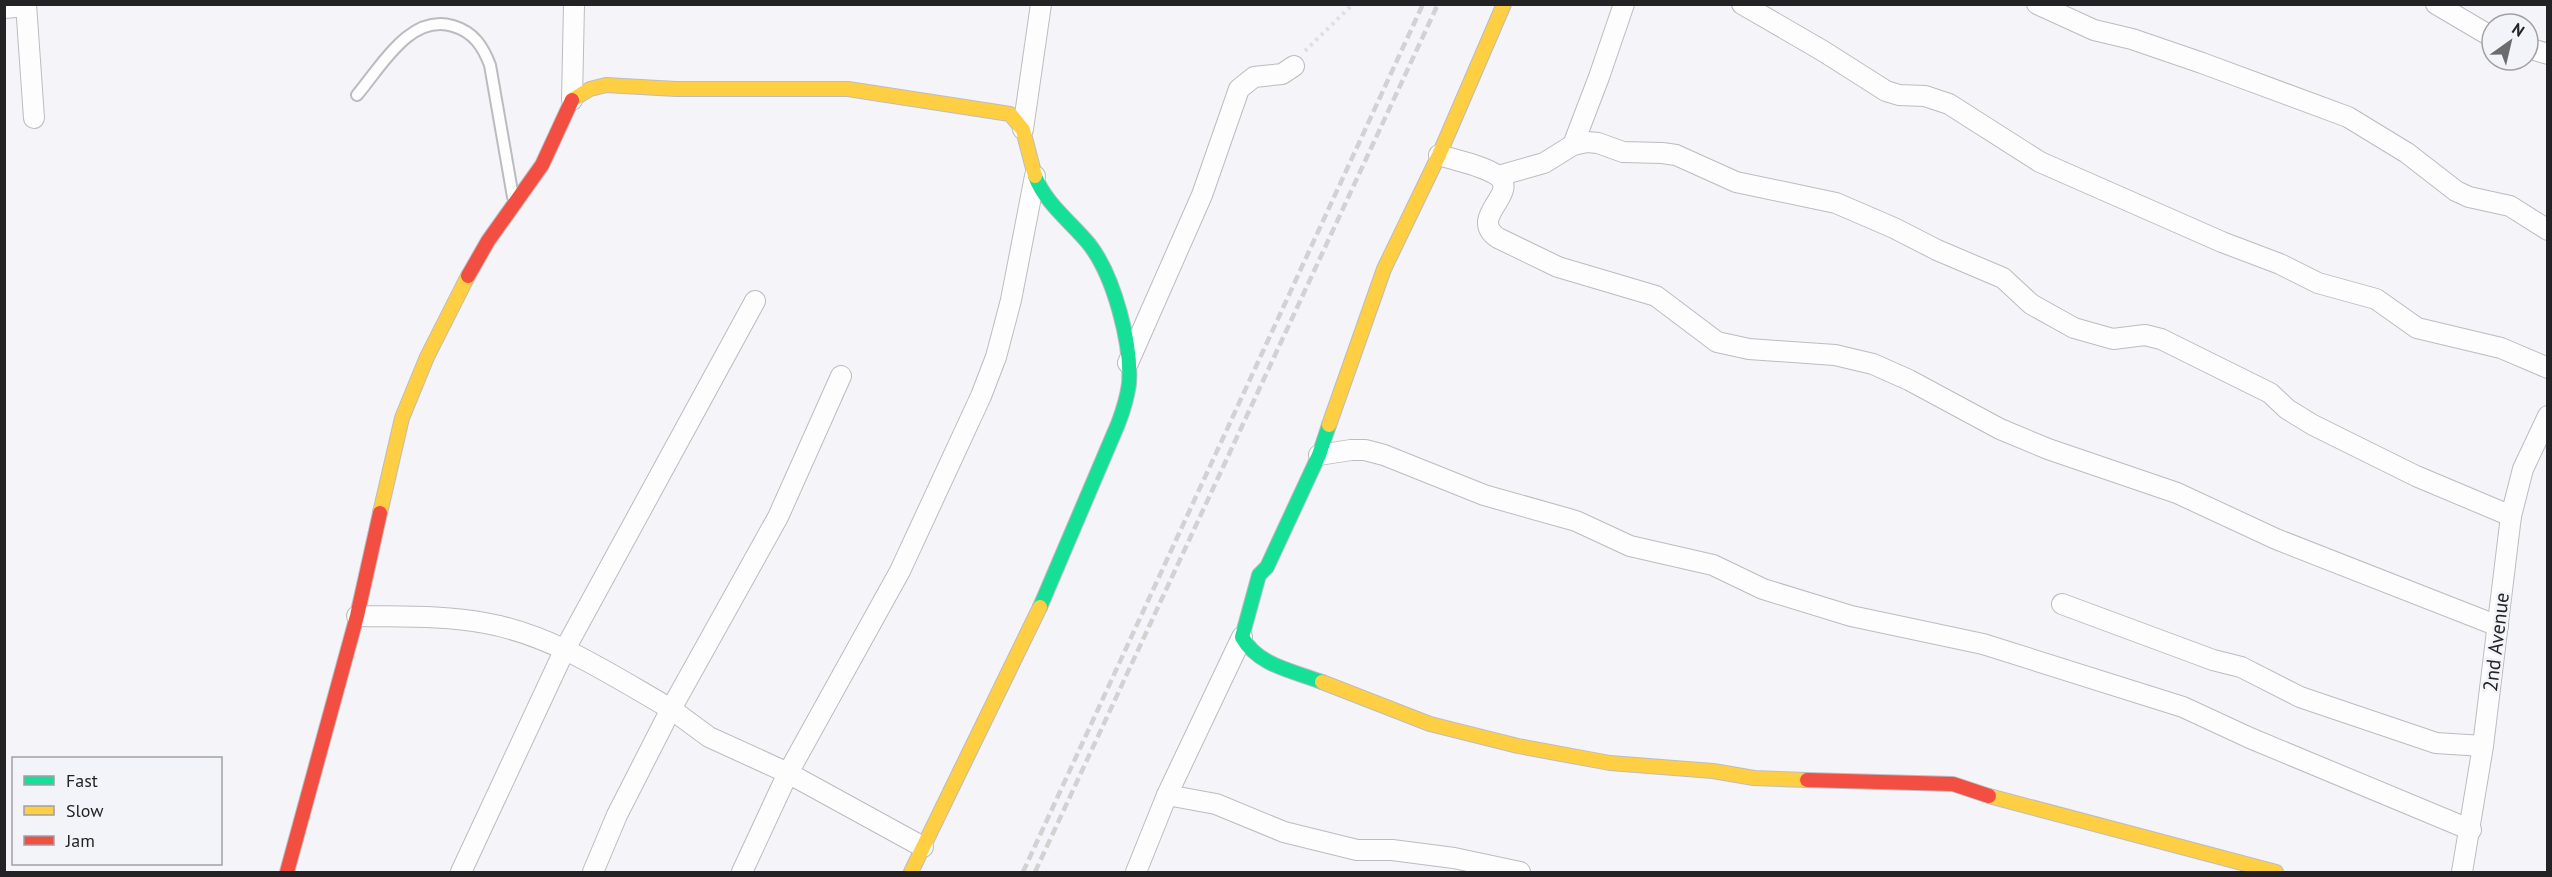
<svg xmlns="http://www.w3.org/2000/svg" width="2552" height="877" viewBox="0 0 2552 877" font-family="'PT Sans',sans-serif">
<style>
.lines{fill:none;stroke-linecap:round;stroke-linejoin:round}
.lane-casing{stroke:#bcbcc0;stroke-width:14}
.street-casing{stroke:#bcbcc0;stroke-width:22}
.fast-casing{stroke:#bcbcc0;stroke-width:16}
.slow-casing{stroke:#bcbcc0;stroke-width:16}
.jam-casing{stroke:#bcbcc0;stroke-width:16}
.path{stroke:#e0e0e1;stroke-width:4;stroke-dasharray:3 4.5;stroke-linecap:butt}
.lane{stroke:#fdfdfe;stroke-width:10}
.street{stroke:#fdfdfe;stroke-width:20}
.fast{stroke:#16e098;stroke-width:14}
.slow{stroke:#ffcf43;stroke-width:14}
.jam{stroke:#f24e42;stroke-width:14}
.rail{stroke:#d2d2d3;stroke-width:4.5;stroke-dasharray:9 4.5;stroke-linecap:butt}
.labels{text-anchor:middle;stroke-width:5;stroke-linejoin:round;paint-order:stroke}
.street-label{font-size:20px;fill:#232325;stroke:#f3f3fa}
</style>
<rect width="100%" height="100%" fill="#f4f4f9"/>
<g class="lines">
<g class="lane-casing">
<path id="lane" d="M357,95C381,67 410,13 453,26C474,32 483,47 490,65L513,197"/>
</g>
<g class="street-casing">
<g id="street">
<path d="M26,4L34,118"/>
<path d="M1742,4L1823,51L1886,91L1899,95L1925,96L1949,104L2040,162L2222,242L2280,264L2318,283L2376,299L2417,328L2501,348L2548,368"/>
<path d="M2037,4L2094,30L2132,39L2202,63L2348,117L2407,153L2456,191L2469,197L2510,206L2548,230"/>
<path d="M2436,4L2492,37"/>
<path d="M4,8L26,6"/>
<path d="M2528,48L2548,54"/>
<path d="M572,100L574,4"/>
<path d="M1023,129L1041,4"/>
<path d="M1573,145L1599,77L1624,4"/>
<path d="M1439,155C1457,161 1483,165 1498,176C1520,194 1467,217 1498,238L1558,267L1656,296L1717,342L1749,349L1835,355L1873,364L1909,380L2000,429L2048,449L2177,493L2276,539L2498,626"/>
<path d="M1498,176L1544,163L1573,145L1587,142L1598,143L1623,152L1662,153L1676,155L1736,182L1836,203L1894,228L1937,250L2003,278L2031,304L2074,328L2113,339L2145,335L2161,339L2270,393L2287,409L2313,425L2416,476L2511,516"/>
<path d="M1128,363L1202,195L1239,89L1254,77L1282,74L1294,66"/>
<path d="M841,376L778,517L671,709L709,737L788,773L923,847"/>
<path d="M1319,455L1351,450H1365L1384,455L1484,495L1576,521L1630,546L1713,565L1763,589L1851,616L1983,644L2183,707L2250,738L2471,830"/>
<path d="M2062,604L2213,660L2241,667L2300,697L2436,743L2483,746"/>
<path d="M357,616C399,617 443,615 485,623C553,635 613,676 671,709L617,815L593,872"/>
<path d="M1167,795L1242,637"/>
<path d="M461,872L565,649L755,301"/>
<path d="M742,872L788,773L900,571L981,396L996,357L1011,300L1035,176"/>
<path d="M1136,872L1167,795L1216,804L1284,832L1357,850H1392L1454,858L1520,872"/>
<path d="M2462,872L2483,746L2511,516L2523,469L2548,416"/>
</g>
</g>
<g class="fast-casing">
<g id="fast">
<path d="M1035,176C1045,203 1071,222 1089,244C1114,276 1132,344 1129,384C1127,398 1123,411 1118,424L1040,607"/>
<path d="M1322,682C1294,671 1258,666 1242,637L1259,575L1267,567L1319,455L1329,425"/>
</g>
</g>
<g class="slow-casing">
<g id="slow">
<path d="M572,100L590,89L606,85L676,89H848L1010,114L1023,130L1035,176"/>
<path d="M1329,425L1384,269L1439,155L1504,4"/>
<path d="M380,513L402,418L427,357L468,276"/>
<path d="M1322,682L1430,724L1518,746L1610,763L1713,771L1754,778L1807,780"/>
<path d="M1989,796L2276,872"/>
<path d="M911,872L1040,607"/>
</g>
</g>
<g class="jam-casing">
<g id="jam">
<path d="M468,276L488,241L542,165L572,100"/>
<path d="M1807,780L1953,784L1989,796"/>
<path d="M287,872L357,616L380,513"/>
</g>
</g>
<path class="path" d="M1305,51L1353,4"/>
<use href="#lane" class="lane"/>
<use href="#street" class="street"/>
<use href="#fast" class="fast"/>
<use href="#slow" class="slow"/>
<use href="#jam" class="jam"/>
<g class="rail">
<path d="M1023,872L1423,4"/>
<path d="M1035,872L1438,4"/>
</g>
</g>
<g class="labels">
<g class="street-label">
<text transform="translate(2496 642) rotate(-83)" y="7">2nd Avenue</text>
</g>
</g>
<rect width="2552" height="877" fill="none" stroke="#232325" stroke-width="12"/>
<rect x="12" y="757" width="210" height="108" fill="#f3f3fa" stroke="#a0a0a5" stroke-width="1.5"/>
<rect x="24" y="776" width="30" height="9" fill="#16e098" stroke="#a0a0a5" stroke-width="1.5"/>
<text x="66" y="787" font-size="18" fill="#232325">Fast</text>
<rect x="24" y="806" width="30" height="9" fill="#ffcf43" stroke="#a0a0a5" stroke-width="1.5"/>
<text x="66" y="817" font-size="18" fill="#232325">Slow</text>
<rect x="24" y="836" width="30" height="9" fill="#f24e42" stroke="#a0a0a5" stroke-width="1.5"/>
<text x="66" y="847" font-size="18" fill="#232325">Jam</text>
<g transform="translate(2510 42) rotate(34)"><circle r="28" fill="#f3f3fa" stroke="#a0a0a5" stroke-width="1.5"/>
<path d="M0-4.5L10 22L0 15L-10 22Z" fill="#6c6c6f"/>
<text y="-9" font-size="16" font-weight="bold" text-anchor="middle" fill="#232325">N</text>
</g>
</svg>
